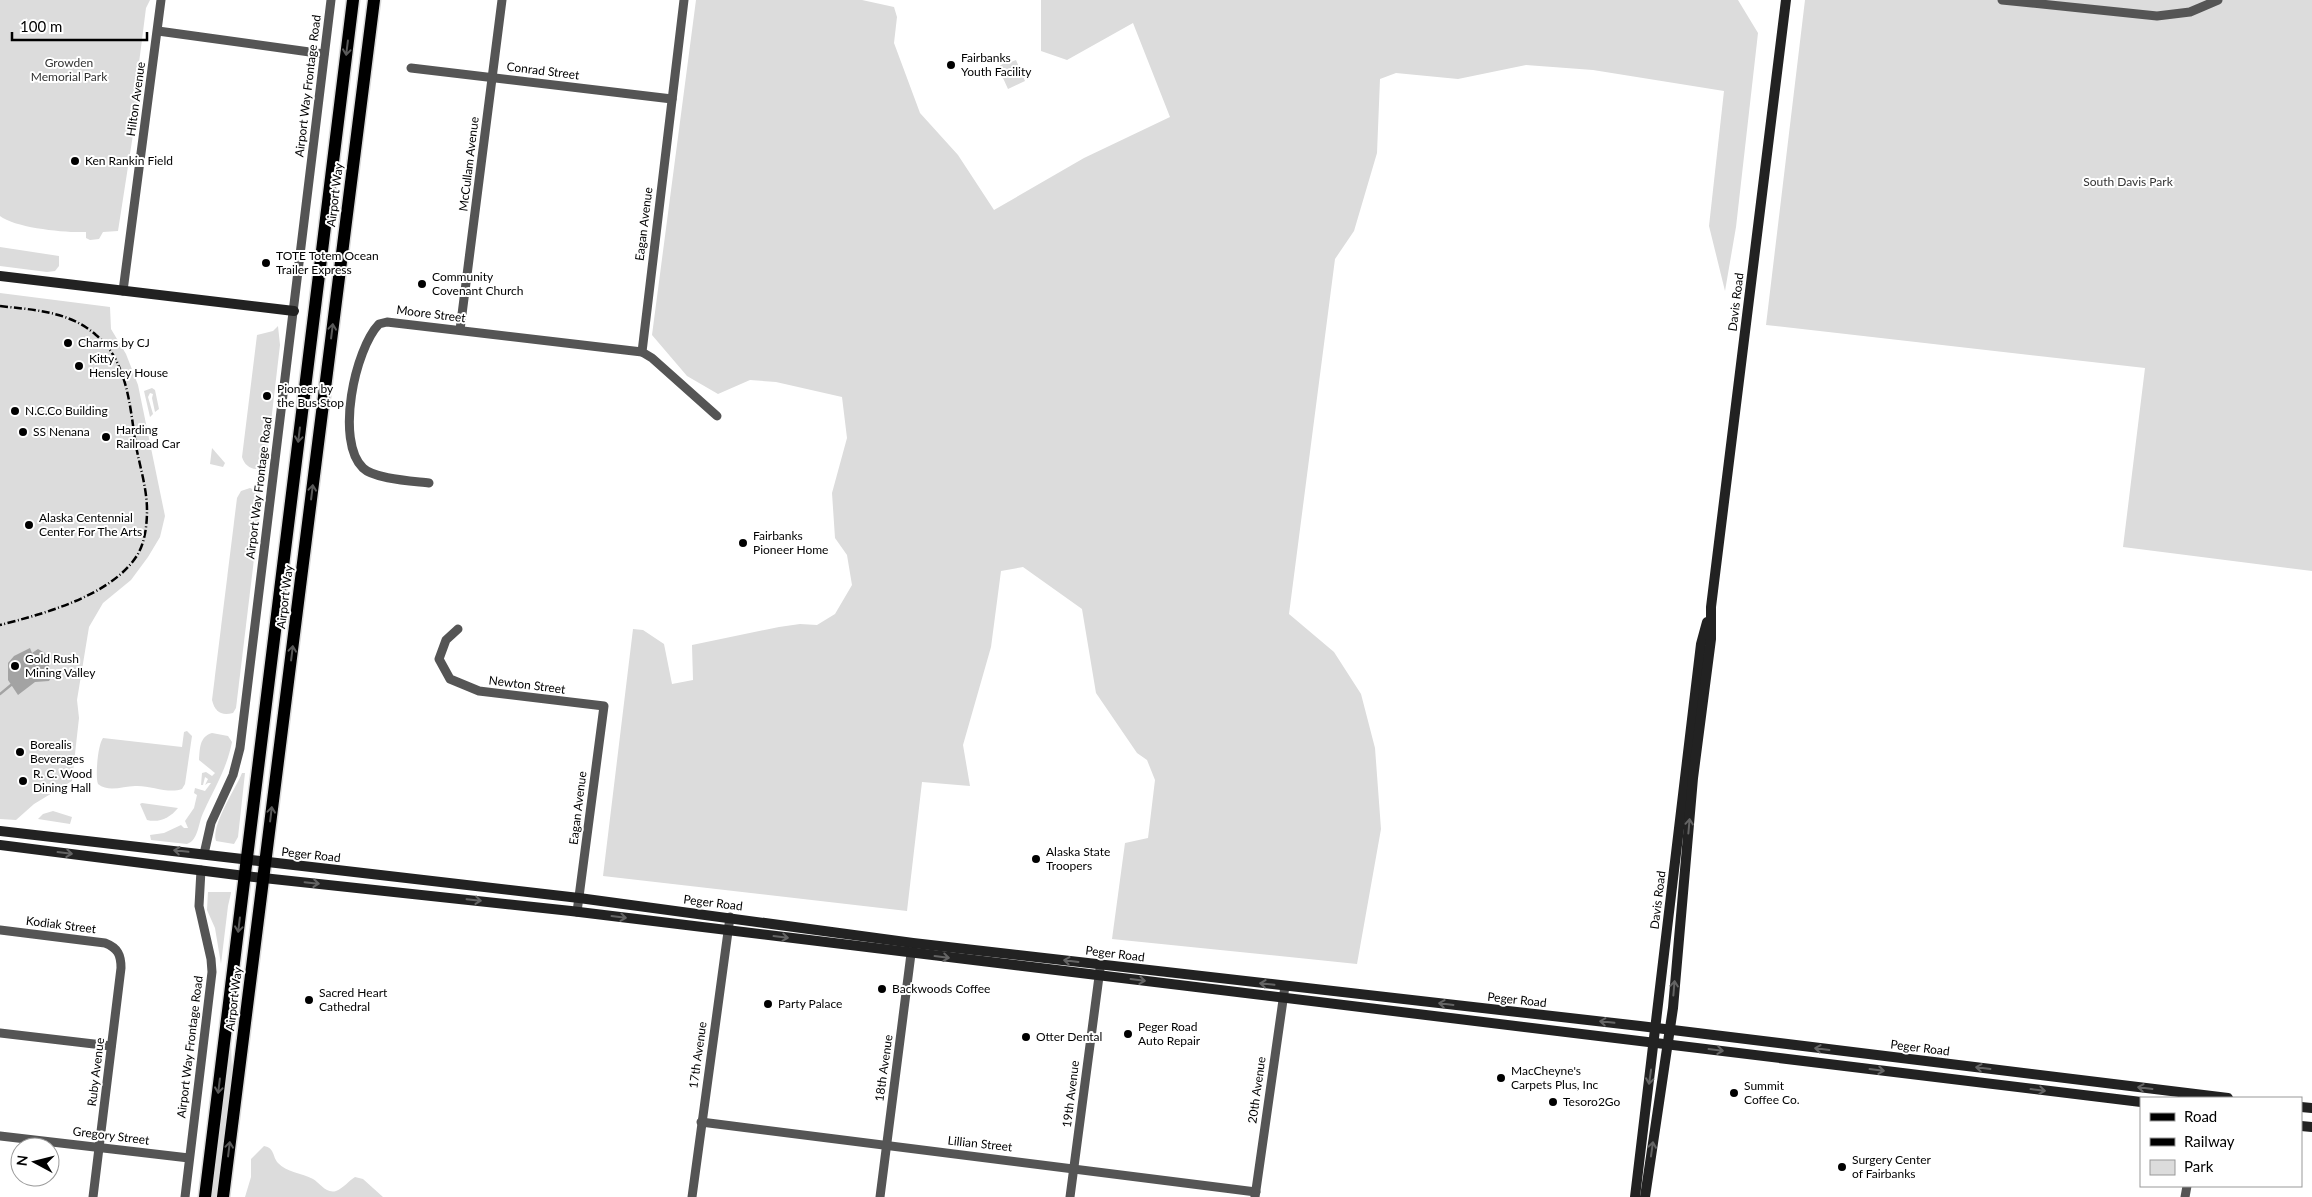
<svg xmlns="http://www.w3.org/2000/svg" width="2312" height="1197" viewBox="0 0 2312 1197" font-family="Lato,sans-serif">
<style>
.green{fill:#dcdcdc}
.water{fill:#a3a3a3}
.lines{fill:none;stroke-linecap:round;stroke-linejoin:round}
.stream{stroke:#a3a3a3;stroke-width:2.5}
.primary-casing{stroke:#dbdbdb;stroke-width:15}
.street{stroke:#555;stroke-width:9}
.secondary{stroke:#222;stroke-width:10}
.primary{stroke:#000;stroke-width:12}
.rail{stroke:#000;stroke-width:2.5;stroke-dasharray:8 2.5 1 2.5;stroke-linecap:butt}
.oneway{stroke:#595959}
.oneway2{stroke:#646464}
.poi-dot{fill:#000;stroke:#fff;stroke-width:2}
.labels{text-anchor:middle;stroke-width:4;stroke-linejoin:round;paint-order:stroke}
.poi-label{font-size:12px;fill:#000;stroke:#fff;text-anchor:start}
.park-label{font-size:12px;fill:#333;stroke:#fff}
.street-label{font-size:12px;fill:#000;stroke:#fff}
</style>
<rect width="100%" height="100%" fill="#fff"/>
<g class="green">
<path d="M0,0H150L146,8L139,63L141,83L118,231L103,232L99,239L90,240L86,238V232C66,233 15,228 0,216Z"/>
<path d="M696,0H862L894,7L897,17L894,43L920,113L958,155L994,210L1084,158L1170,117L1133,23L1067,60L1041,51V0H1738L1758,33L1736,227L1725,291L1709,226L1724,91L1593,70L1526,65L1458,79L1396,73L1380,79L1377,153L1354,231L1335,259L1289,614L1334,652L1361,694L1375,748L1381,829L1357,964L1112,939L1125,843L1148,838L1155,780L1147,760L1137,753L1096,693L1082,609L1023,567L1001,571L991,647L963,745L970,786L922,782L907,911L603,876L633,629L643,630L664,644L672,684L693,680L692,645L779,627L800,624L817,625L835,614L852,585L847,555L835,538L832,493L847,438L842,397L776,382L750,380L718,394L687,376L652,335Z"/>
<path d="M1805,0H2312V571L2123,547L2145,368L1766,325Z"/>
<path d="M1016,60L1025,81L1008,89L998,67L1007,61L1008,63Z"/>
<path d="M0,247L59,256V266L55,271L47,272L0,266Z"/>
<path d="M0,293L110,307L111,329L126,354L138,385L165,516L160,537L148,557L131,580L103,603L89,627L77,700L79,718L72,781L34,804L16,820L0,819Z"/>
<path d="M278,326L280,345L266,465C257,473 245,468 242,457L257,335L273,331Z"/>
<path d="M152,388L155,390L159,409L155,412L152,398L153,394L150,393L148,397L153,414L150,417L144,391Z"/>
<path d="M212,448L225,463L223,467L210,464Z"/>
<path d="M250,488L260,492L261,501L236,708L233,713C221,716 215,712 212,700L237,498L241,491Z"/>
<path d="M187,731L192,736L185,784L182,789C168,794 150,785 135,786C123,786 109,793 98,784C95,776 98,744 103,738L182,747L184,732Z"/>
<path d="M212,733L228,736L232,742C227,768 215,787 204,811C198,822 199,840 187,844L151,840L150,835L164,833L181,825L184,828H188L185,821L194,808L197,795L194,793L195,788L205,791L211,783H208L205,785L208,779L205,777L203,785H201L202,773L206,772L212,776L215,773L199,760C200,749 199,737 212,733Z"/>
<path d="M242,773H245L238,837L234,844L216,841C211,825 235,790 242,773Z"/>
<path d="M140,804L142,803L178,808C170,818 159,823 147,820Z"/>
<path d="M53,811L72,817L70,824L38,819L43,814Z"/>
<path d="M208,892H231V893L228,906L221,964L215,928L207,910Z"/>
<path d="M229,1044H231L232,1071L217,1197H210Z"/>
<path d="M264,1146C275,1148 272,1156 278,1163C286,1172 302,1173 313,1179C320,1183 326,1194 336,1191C344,1188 348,1181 355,1177L363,1179L383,1197H245L251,1177V1159Z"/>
</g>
<path class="water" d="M30,648L32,653L38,649L45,653L52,676L49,681L35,682L18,695L8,680V663L14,656Z"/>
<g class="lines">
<path class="stream" d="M0,694L11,685"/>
<g class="primary-casing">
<g id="primary">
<path d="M205,1197L353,0"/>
<path d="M223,1197L374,0"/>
</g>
</g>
<g class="street">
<path d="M684,0L642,352L652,358L717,416"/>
<path d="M2002,0L2157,16L2190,12L2218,0"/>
<path d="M158,31L324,54"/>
<path d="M411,68L672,99"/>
<path d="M123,291L161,0"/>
<path d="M460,330L502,0"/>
<path d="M429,483C413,481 374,479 363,468C335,441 355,349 379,324L387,322L642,352"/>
<path d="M458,629L446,640L439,659L450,679L479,691L604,706L577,912"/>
<path d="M204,854L211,823L233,775L240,748L331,0"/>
<path d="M0,930L105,943C118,948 121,955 121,968L93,1197"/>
<path d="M0,1033L111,1046"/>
<path d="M701,1122L1256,1192"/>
<path d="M0,1136L189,1158"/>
<path d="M185,1197L212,972L211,959L199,906L201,870"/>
<path d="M692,1197L730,917"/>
<path d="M880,1197L912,946"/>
<path d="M1070,1197L1100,969"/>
<path d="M1255,1197L1285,986"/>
<path d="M2185,1197L2187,1186"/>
</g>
<g class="secondary">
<path d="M0,276L294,311"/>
<path d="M0,831L579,898L913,943L1640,1026L2228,1098"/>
<path d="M0,845L245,876L571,911L2141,1102"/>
<path d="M2301,1107L2312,1108"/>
<path d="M2301,1126L2312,1127"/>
<path d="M1635,1197L1701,644L1707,622"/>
<path d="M1645,1197L1673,1008L1693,778L1711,639V607L1786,0"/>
</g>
<use href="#primary" class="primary"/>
<path class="rail" d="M0,306C34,310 69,311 96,335C107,344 115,356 120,369C130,393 132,421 136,446C140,467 147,489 147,510C147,525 145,544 136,557C110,596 43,614 0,625"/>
</g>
<defs><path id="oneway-shaft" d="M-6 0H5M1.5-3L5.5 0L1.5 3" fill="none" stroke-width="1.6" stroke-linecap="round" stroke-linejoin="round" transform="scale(1.25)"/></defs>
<g class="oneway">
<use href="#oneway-shaft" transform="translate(347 48) rotate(97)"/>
<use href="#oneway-shaft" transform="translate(332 331) rotate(-83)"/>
<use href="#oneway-shaft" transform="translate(299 435) rotate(97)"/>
<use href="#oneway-shaft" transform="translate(312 492) rotate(-83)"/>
<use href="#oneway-shaft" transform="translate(292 653) rotate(-83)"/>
<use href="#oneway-shaft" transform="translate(271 814) rotate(-83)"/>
<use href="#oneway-shaft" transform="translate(239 925) rotate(97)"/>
<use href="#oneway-shaft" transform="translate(219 1086) rotate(97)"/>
<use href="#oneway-shaft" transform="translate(229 1149) rotate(-83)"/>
</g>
<g class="oneway2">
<use href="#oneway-shaft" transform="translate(1689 826) rotate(-85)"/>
<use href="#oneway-shaft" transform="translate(181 851) rotate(-174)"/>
<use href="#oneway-shaft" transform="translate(65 853) rotate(7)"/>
<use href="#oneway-shaft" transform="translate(312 883) rotate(6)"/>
<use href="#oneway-shaft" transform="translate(474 900) rotate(6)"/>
<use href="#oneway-shaft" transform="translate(619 917) rotate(7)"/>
<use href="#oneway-shaft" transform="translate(781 937) rotate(7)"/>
<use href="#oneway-shaft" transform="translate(942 957) rotate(7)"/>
<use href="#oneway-shaft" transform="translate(1071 961) rotate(-173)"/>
<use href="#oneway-shaft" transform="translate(1138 980) rotate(7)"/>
<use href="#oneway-shaft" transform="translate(1267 984) rotate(-174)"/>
<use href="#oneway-shaft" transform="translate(1674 988) rotate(-85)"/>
<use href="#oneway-shaft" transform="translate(1446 1004) rotate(-173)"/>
<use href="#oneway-shaft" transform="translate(1607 1022) rotate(-174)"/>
<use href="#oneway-shaft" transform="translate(1822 1049) rotate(-173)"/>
<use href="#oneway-shaft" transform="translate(1716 1050) rotate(7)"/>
<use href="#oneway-shaft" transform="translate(1983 1068) rotate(-173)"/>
<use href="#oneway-shaft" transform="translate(1877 1070) rotate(7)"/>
<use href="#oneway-shaft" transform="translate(1650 1077) rotate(98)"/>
<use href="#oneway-shaft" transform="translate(2145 1088) rotate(-173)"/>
<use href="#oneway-shaft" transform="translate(2038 1090) rotate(7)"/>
<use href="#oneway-shaft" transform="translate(1652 1149) rotate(-82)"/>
</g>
<g class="poi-dot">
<circle cx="951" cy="65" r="5"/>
<circle cx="75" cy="161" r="5"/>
<circle cx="266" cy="263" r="5"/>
<circle cx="422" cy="284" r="5"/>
<circle cx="68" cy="343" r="5"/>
<circle cx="79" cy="366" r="5"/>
<circle cx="267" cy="396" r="5"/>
<circle cx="15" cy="411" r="5"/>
<circle cx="23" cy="432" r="5"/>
<circle cx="106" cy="437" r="5"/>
<circle cx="29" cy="525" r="5"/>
<circle cx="743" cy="543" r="5"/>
<circle cx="15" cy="666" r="5"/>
<circle cx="20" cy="752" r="5"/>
<circle cx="23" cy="781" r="5"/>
<circle cx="1036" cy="859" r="5"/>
<circle cx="882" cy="989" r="5"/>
<circle cx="309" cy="1000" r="5"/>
<circle cx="768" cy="1004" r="5"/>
<circle cx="1128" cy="1034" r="5"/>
<circle cx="1026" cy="1037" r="5"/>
<circle cx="1501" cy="1078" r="5"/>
<circle cx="1734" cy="1093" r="5"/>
<circle cx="1553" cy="1102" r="5"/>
<circle cx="1842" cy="1167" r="5"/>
</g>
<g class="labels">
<g class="poi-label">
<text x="961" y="62">Fairbanks<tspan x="961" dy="14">Youth Facility</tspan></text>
<text x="85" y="165">Ken Rankin Field</text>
<text x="276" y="260">TOTE Totem Ocean<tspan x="276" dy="14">Trailer Express</tspan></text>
<text x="432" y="281">Community<tspan x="432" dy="14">Covenant Church</tspan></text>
<text x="78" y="347">Charms by CJ</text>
<text x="89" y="363">Kitty<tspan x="89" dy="14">Hensley House</tspan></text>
<text x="277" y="393">Pioneer by<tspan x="277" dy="14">the Bus Stop</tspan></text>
<text x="25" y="415">N.C.Co Building</text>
<text x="116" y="434">Harding<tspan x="116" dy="14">Railroad Car</tspan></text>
<text x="33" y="436">SS Nenana</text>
<text x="39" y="522">Alaska Centennial<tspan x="39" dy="14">Center For The Arts</tspan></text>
<text x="753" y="540">Fairbanks<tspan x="753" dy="14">Pioneer Home</tspan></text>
<text x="25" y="663">Gold Rush<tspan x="25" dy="14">Mining Valley</tspan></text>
<text x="30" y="749">Borealis<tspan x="30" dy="14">Beverages</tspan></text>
<text x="33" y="778">R. C. Wood<tspan x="33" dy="14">Dining Hall</tspan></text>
<text x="1046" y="856">Alaska State<tspan x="1046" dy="14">Troopers</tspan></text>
<text x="892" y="993">Backwoods Coffee</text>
<text x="319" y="997">Sacred Heart<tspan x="319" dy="14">Cathedral</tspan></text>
<text x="778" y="1008">Party Palace</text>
<text x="1138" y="1031">Peger Road<tspan x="1138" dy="14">Auto Repair</tspan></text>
<text x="1036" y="1041">Otter Dental</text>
<text x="1511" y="1075">MacCheyne's<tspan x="1511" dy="14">Carpets Plus, Inc</tspan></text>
<text x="1744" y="1090">Summit<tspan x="1744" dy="14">Coffee Co.</tspan></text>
<text x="1563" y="1106">Tesoro2Go</text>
<text x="1852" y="1164">Surgery Center<tspan x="1852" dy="14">of Fairbanks</tspan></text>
</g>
<g class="park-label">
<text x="69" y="67">Growden<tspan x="69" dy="14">Memorial Park</tspan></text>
<text x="2128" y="186">South Davis Park</text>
</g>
<g class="street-label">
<text transform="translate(543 71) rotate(7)" y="4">Conrad Street</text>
<text transform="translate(308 86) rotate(-83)" y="4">Airport Way Frontage Road</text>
<text transform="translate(136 99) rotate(-82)" y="4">Hilton Avenue</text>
<text transform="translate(469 164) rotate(-83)" y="4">McCullam Avenue</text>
<text transform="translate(335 195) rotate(-83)" y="4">Airport Way</text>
<text transform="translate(644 224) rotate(-83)" y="4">Eagan Avenue</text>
<text transform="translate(1736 302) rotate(-83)" y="4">Davis Road</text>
<text transform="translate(431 314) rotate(7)" y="4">Moore Street</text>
<text transform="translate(259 488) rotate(-83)" y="4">Airport Way Frontage Road</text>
<text transform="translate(285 597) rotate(-83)" y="4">Airport Way</text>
<text transform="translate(527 685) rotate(7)" y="4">Newton Street</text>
<text transform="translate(578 808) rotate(-83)" y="4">Eagan Avenue</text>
<text transform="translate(311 855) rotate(6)" y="4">Peger Road</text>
<text transform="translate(1658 900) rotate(-83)" y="4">Davis Road</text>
<text transform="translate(713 903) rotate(7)" y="4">Peger Road</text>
<text transform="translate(61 925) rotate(7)" y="4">Kodiak Street</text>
<text transform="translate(1115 954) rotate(7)" y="4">Peger Road</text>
<text transform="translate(234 999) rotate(-83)" y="4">Airport Way</text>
<text transform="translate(1517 1000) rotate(6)" y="4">Peger Road</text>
<text transform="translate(190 1047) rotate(-83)" y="4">Airport Way Frontage Road</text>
<text transform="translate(1920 1048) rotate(7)" y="4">Peger Road</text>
<text transform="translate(698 1055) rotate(-82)" y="4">17th Avenue</text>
<text transform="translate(884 1068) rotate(-82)" y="4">18th Avenue</text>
<text transform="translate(96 1072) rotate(-83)" y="4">Ruby Avenue</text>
<text transform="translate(1257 1090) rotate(-82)" y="4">20th Avenue</text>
<text transform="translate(1071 1094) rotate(-83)" y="4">19th Avenue</text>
<text transform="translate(111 1136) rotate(7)" y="4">Gregory Street</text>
<text transform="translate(980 1144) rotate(6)" y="4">Lillian Street</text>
</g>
</g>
<rect x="2140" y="1097" width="162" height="90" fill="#ffffff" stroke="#999999"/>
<rect x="2150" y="1113" width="25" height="8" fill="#000000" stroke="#999999"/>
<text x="2184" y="1122" font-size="15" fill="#000000">Road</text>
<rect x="2150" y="1138" width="25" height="8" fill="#000000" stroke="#999999"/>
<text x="2184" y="1147" font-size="15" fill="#000000">Railway</text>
<rect x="2150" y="1160" width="25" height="15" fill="#dcdcdc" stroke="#999999"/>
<text x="2184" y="1172" font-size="15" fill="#000000">Park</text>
<g transform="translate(35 1162) rotate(277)"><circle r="24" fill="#ffffff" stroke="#999999"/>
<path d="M0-4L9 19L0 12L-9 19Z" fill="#000000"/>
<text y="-8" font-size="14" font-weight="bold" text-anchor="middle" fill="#000000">N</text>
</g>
<path d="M12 32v8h135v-8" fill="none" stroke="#000000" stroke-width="2.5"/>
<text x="20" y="32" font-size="15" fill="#000000" stroke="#ffffff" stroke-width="4" paint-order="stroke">100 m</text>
</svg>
